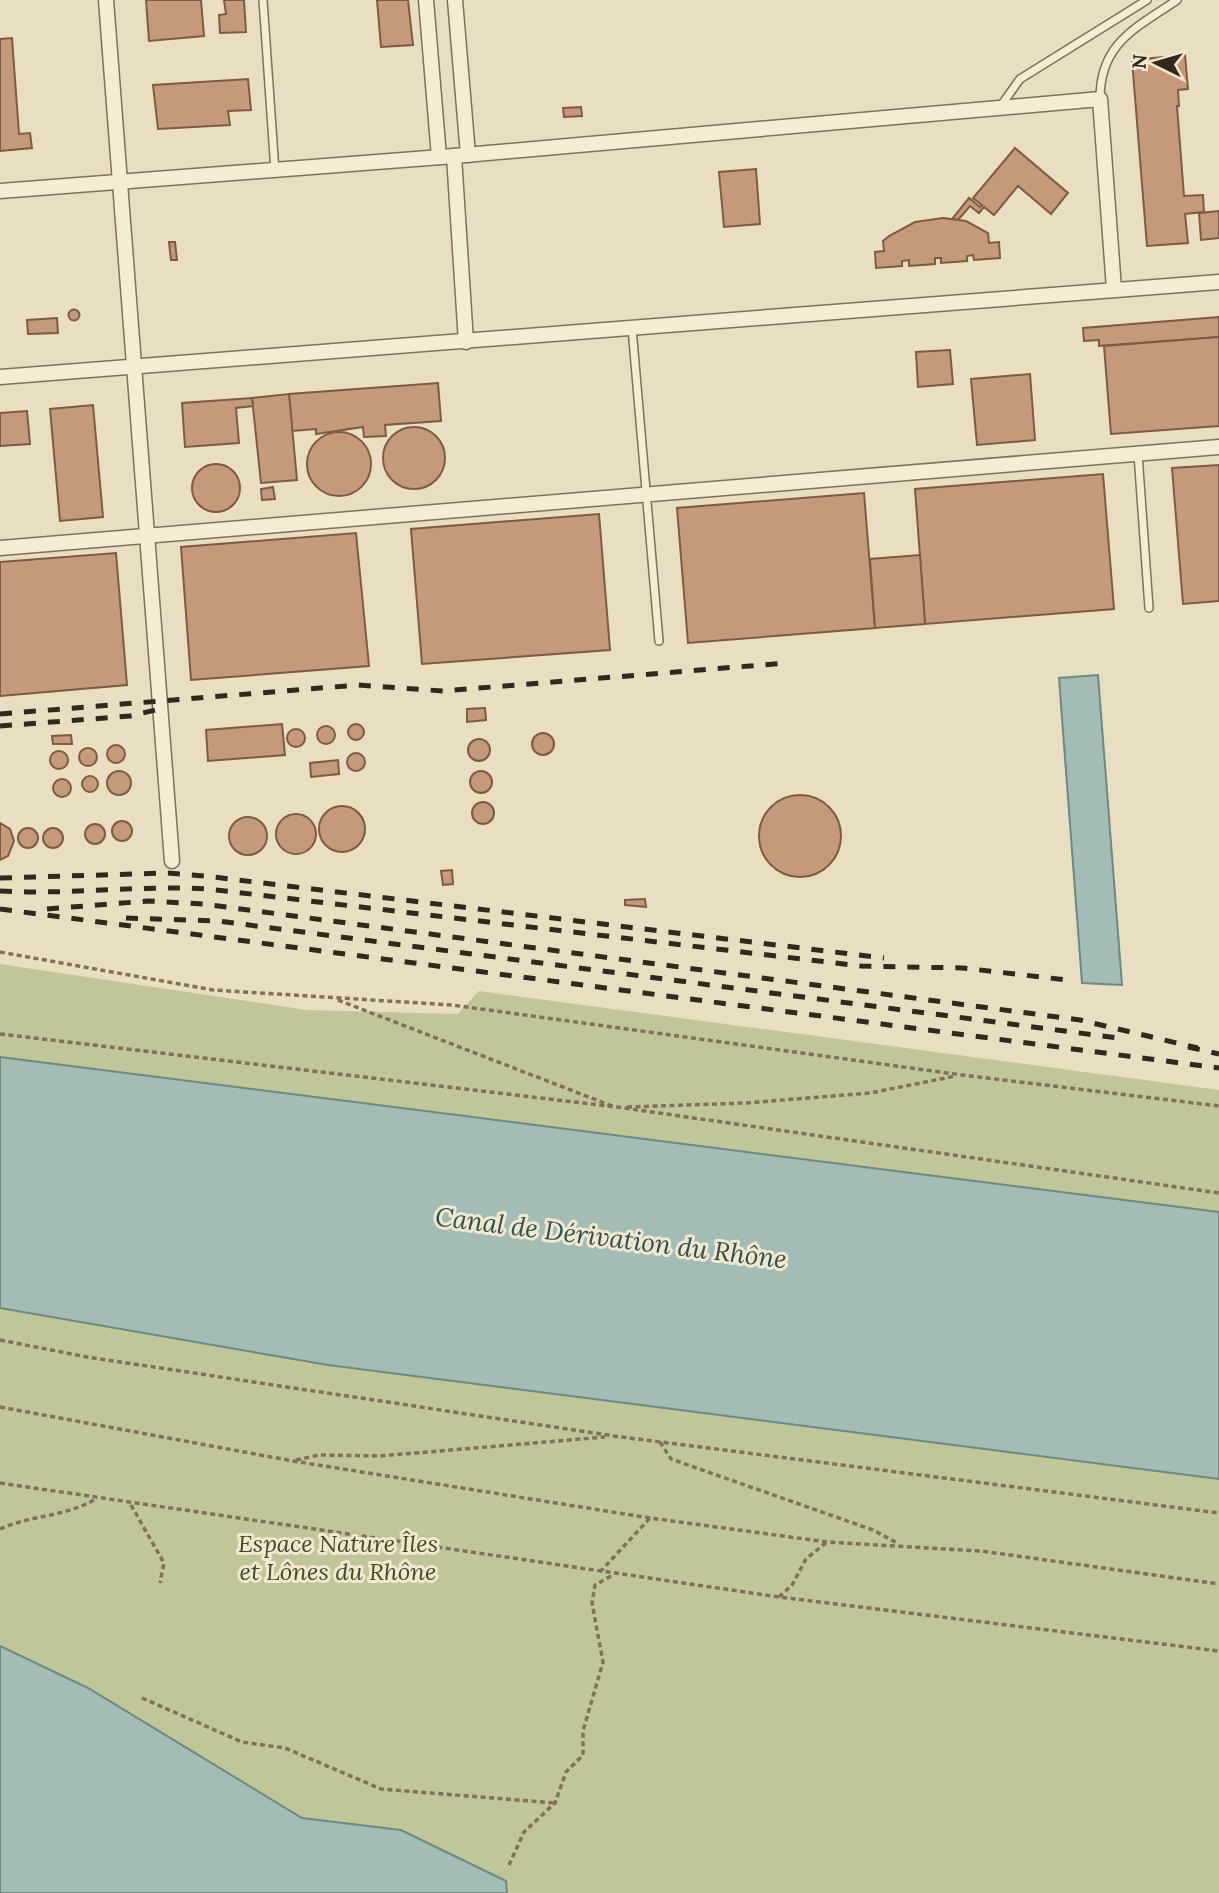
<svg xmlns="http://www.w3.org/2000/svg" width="1219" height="1893" viewBox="0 0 1219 1893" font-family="Lora,serif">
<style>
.green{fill:#c0c697}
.water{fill:#a3bcb5;stroke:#6c8982;stroke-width:2}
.building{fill:#c49a7a;stroke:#7e5b43;stroke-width:2}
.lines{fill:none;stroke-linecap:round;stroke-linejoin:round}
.lane-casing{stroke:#81705a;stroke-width:10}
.street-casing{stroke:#81705a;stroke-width:17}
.path{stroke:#81705a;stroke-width:3.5;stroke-dasharray:5 3.5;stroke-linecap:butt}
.lane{stroke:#f5ecd4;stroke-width:7}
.street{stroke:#f5ecd4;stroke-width:14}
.rail{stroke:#32281d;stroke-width:5;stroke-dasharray:12 12;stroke-linecap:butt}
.labels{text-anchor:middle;stroke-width:6;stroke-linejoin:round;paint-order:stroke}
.park-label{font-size:24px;font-style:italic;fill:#424d26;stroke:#f2e8d0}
.water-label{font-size:26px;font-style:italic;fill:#2e514f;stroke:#f2e8d0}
</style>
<rect width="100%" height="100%" fill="#e9dec1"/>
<g class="green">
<path d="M0,964L307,1010L458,1014L479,991L1219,1090V1212L0,1057Z"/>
<path d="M0,1174L1219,1337V1893H0Z"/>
</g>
<g class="water">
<path d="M1098,675L1122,985L1082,983L1059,678Z"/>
<path d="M0,1057L1219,1212V1479L328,1365L0,1308Z"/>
<path d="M0,1646L88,1688L302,1818L401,1830L506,1881L507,1893H0Z"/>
</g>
<g class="building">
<path d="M146,0H201L204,36L149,41Z"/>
<path d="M224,0H244L246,32L220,33L219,15L226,14Z"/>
<path d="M377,0H408L413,45L381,47Z"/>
<path d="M12,38L19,134L30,133L32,148L0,151V39Z"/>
<path d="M1185,55L1188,89L1178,90L1179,106H1177L1184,196L1203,195L1204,212L1185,214L1188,243L1147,246L1132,60Z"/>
<path d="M248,79L251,110L228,111L230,125L158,129L153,85Z"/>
<path d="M581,107L582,116L564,117L563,108Z"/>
<path d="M1015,148L1068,193L1051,214L1018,186L994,215L984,207L979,213L970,206L958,220L952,219L969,198L980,207L982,205L973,198Z"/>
<path d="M756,169L760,224L724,227L719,172Z"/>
<path d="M1219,211V238L1201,240L1199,213Z"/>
<path d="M943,218L966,221L988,233L989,243L999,242L1000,258L974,260L973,255L967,256V261L941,263V258H935V264L909,266V260L902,261V266L876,268L875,252L884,251L883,241L889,236L915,222Z"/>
<path d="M169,242H175L177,260H171Z"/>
<circle cx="74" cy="315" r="5.5"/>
<path d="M1219,317V337L1099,346V340L1084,341L1083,328Z"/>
<path d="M57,318L58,333L28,334L27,320Z"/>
<path d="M1219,337V426L1111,434L1104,346Z"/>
<path d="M950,350L953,384L918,387L916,352Z"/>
<path d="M1030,374L1035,440L977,445L971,379Z"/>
<path d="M438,383L441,421L385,425L386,436L364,437L363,427L316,434V429L292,431L289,394Z"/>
<path d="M289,394L297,480L261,483L252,398Z"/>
<path d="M252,398L253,406L236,408L239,443L185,447L182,403Z"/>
<path d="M93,405L103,517L60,521L50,409Z"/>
<path d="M27,411L30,444L0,446V413Z"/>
<circle cx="414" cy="458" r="31"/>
<circle cx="339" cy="464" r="32"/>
<circle cx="216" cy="488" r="24"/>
<path d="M1219,465V601L1183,604L1172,468Z"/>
<path d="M1103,474L1114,609L925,624L915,489Z"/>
<path d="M273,487L275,499L262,500L261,489Z"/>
<path d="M864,493L875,628L688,643L677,508Z"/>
<path d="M599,514L610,650L422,664L411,529Z"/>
<path d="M356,533L369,666L191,680L181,547Z"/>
<path d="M116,553L127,685L0,696V562Z"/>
<path d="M920,555L925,624L875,628L870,559Z"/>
<path d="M485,708L486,720L467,722V709Z"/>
<circle cx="356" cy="732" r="8"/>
<path d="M282,724L285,755L208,761L206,730Z"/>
<circle cx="326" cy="735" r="9"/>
<circle cx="296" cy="738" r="9"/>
<circle cx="543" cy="744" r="11"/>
<path d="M71,735L72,744H53L52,736Z"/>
<circle cx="479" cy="750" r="11"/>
<circle cx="116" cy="754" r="9"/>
<circle cx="88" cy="757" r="9"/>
<circle cx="59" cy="760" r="9"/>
<circle cx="356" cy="762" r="9"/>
<path d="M338,760L339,774L311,777L310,763Z"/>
<circle cx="481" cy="782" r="11"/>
<circle cx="119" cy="783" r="12"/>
<circle cx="90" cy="784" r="8"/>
<circle cx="62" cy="788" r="9"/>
<circle cx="800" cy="836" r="41"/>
<circle cx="483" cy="813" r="11"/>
<circle cx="342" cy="829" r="23"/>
<circle cx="296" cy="834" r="20"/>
<circle cx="248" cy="836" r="19"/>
<circle cx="122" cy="831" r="10"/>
<path d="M0,823L10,829L14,841L8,856L0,860Z"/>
<circle cx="95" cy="834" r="10"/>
<circle cx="28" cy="838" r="10"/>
<circle cx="53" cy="838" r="10"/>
<path d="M452,870L453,884L443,885L441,871Z"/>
<path d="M645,899L646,907L625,905V900Z"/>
</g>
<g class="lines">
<g class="lane-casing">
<g id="lane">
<path d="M263,0L275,171"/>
<path d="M1100,99C1100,43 1136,28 1177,0"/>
<path d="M1000,107L1020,79L1147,0"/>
<path d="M632,328L659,641"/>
<path d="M1138,454L1149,608"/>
</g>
</g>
<g class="street-casing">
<g id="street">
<path d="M106,0L172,861"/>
<path d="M426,0L439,157"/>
<path d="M455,0L468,155"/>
<path d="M454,156L466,342"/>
<path d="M0,191L454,156L1100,99L1114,289"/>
<path d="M0,377L1219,282"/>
<path d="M0,548L1219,447"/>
</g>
</g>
<g class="path">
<path d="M0,952L213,990L452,1005L962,1075L1219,1106"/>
<path d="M338,1000L612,1106"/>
<path d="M0,1034L617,1107L1219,1193"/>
<path d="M627,1107L746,1103L870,1093L956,1076"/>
<path d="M0,1340L87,1357L614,1436L1219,1513"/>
<path d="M0,1407L293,1461L650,1518L827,1542L981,1551L1219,1584"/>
<path d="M660,1442L671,1459L873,1530L897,1543"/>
<path d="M296,1460L319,1455L380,1456L605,1437"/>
<path d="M0,1483L779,1597L1219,1651"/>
<path d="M131,1505L164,1563L160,1583"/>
<path d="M0,1529C31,1515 64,1517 94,1500"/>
<path d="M600,1572L650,1518"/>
<path d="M779,1597L792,1585L806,1559L827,1542"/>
<path d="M142,1698L242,1742L285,1748L381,1789L555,1803"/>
<path d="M509,1865L524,1832L555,1803L566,1772L583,1755V1731L603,1662L592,1603L595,1585L613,1575"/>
</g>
<use href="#lane" class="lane"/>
<use href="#street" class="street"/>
<g class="rail">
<path d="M0,714L358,685L443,691L786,663"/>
<path d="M0,726L130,716L160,709"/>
<path d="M0,878L168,873L205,876L884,958"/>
<path d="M0,891C69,895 138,885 208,889L861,966L963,968L1067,980"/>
<path d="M0,909L1219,1068"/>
<path d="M47,909L148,901L203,904L1080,1020L1198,1048"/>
<path d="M126,918L218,921L1126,1039"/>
<path d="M1188,1047L1219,1054"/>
</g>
</g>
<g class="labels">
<g class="park-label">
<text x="338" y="1552">Espace Nature Îles<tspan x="338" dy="28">et Lônes du Rhône</tspan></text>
</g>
<g class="water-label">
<text transform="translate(611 1238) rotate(7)" y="9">Canal de Dérivation du Rhône</text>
</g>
</g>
<g transform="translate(1156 63) rotate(275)" stroke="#f2e8d0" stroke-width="5" paint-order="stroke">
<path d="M0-5L12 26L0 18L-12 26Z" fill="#32281d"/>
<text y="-10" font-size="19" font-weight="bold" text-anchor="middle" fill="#32281d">N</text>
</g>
</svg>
